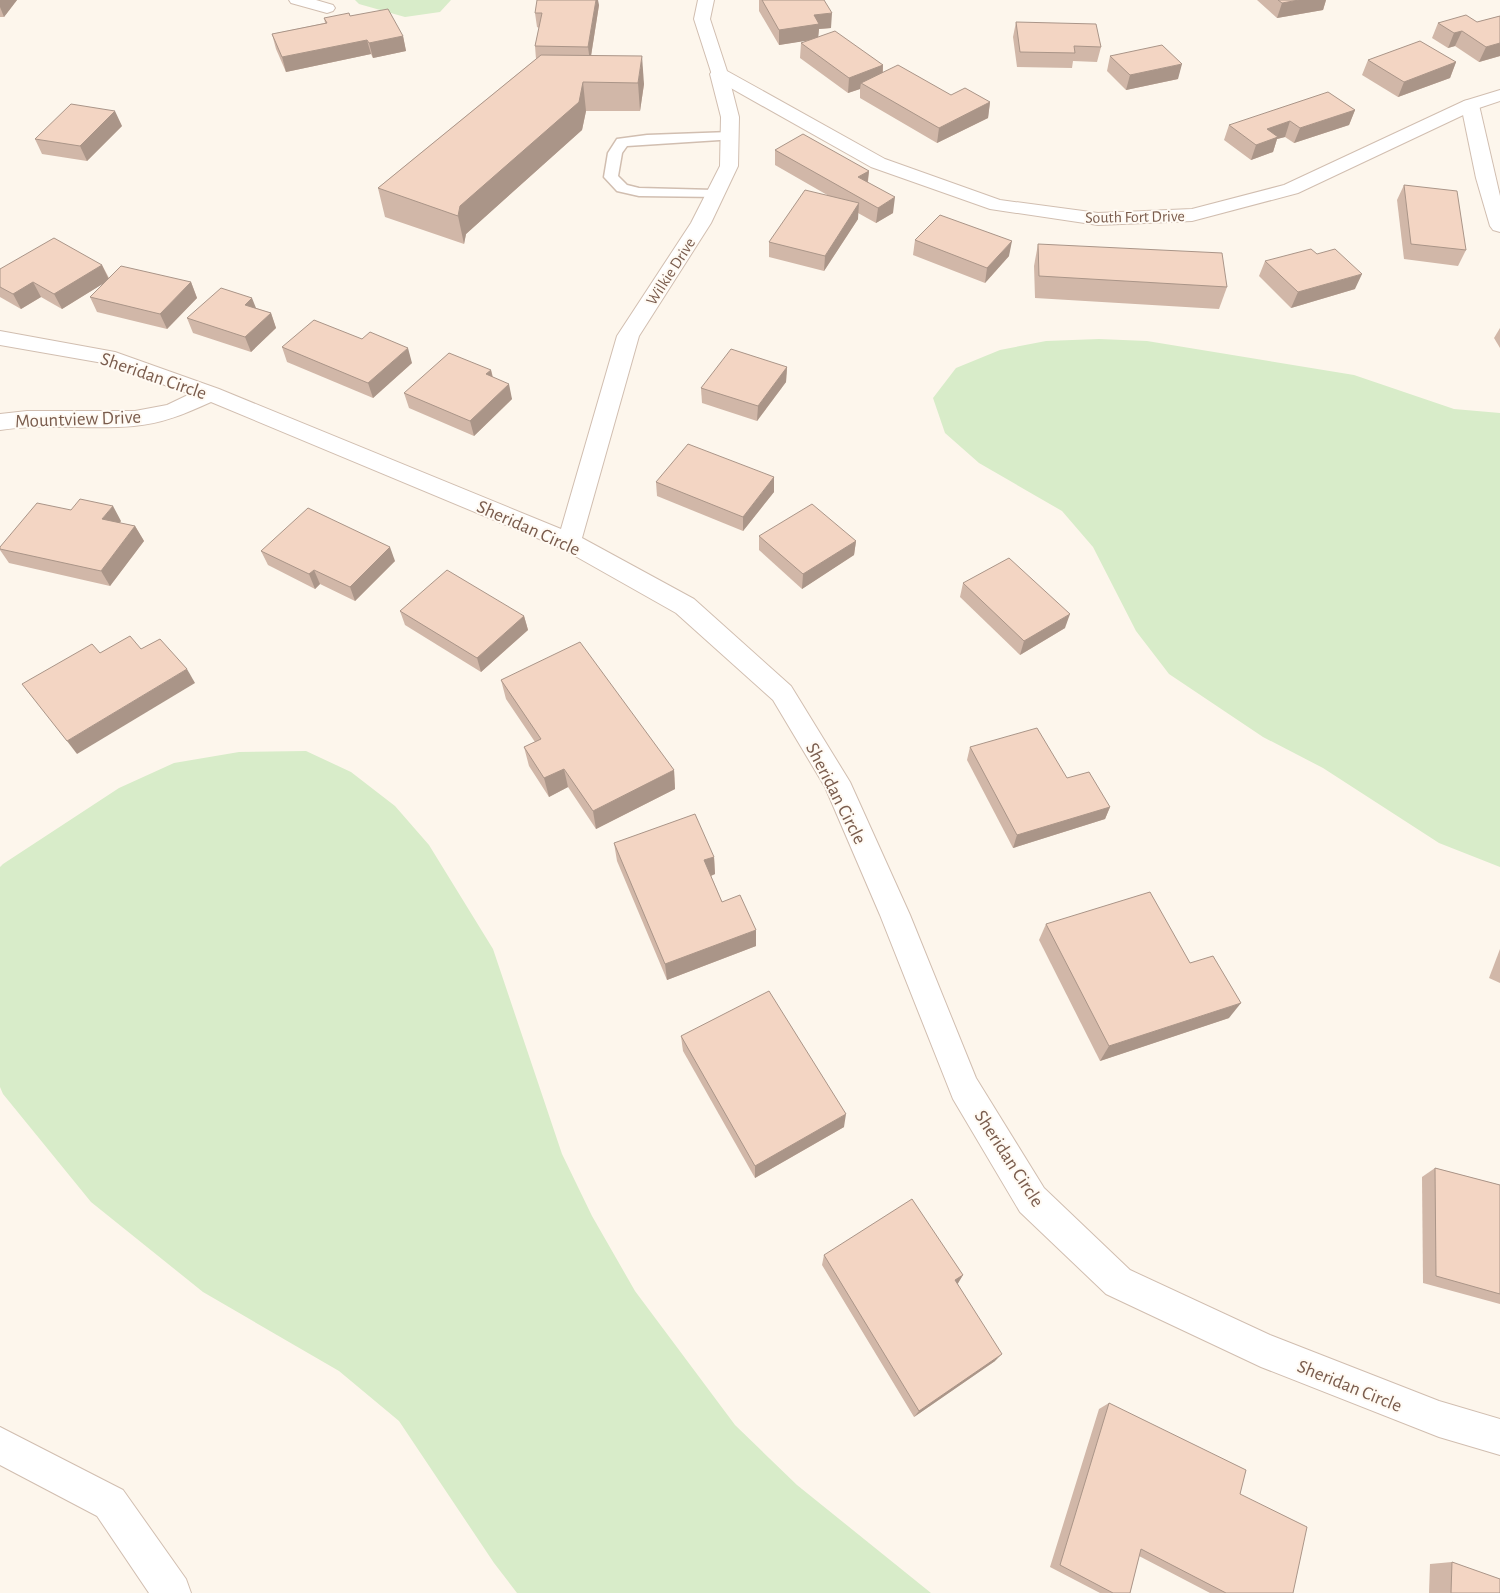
<svg xmlns="http://www.w3.org/2000/svg" width="1500" height="1593" viewBox="0 0 1500 1593" font-family="'Alegreya Sans',sans-serif">
<style>
.green{fill:#d8ecc9}
.lines{fill:none;stroke-linecap:round;stroke-linejoin:round}
.service-casing{stroke:#d1beb0;stroke-width:3}
.minor-casing{stroke:#d1beb0;stroke-width:2}
.tertiary-casing{stroke:#d1beb0;stroke-width:2}
.service{fill:#fff;fill-rule:evenodd}
.minor{fill:#fff;fill-rule:evenodd}
.tertiary{fill:#fff;fill-rule:evenodd}
.wall{fill:#d1b7a8}
.shaded-wall{fill:#aa9588}
.building{fill:#f3d5c3;stroke:#aa9588}
.labels{text-anchor:middle;stroke-width:4;stroke-linejoin:round;paint-order:stroke}
.far-street-label{font-size:16px;fill:#7a5c4d;stroke:#fffaf3}
.street-label{font-size:19px;fill:#7a5c4d;stroke:#fffaf3}
</style>
<rect width="100%" height="100%" fill="#fdf6ec"/>
<g class="green">
<path d="M355,0H451L440,12L405,17L359,4Z"/>
<path d="M1099,339L1147,341L1354,375L1454,409L1500,413V867L1439,843L1323,768L1263,737L1169,674L1136,631L1093,547L1062,511L979,463L945,433L933,398L956,368L1000,350L1046,341Z"/>
<path d="M306,751L351,772L395,806L429,845L493,949L562,1154L592,1216L635,1291L735,1425L797,1485L931,1593H517L494,1563L399,1421L339,1371L203,1292L91,1202L3,1094L0,1087V867L3,864L119,788L174,763L239,752Z"/>
</g>
<g class="lines">
<g class="service-casing">
<path id="service" d="M730,132L735,133L737,136L735,139L627,146L622,153L618,176L627,185L639,188L714,190L719,191L721,194L719,197L639,196L617,191L604,177L608,153L617,139L647,135Z"/>
</g>
<g class="minor-casing">
<g id="minor">
<path d="M289,0H316L333,5L335,8L333,11L327,13L291,3Z"/>
<path d="M719,69L725,70L728,74L739,117L738,166L711,223L639,336L582,538L694,599L791,686L850,782L910,915L976,1078L1044,1188L1130,1270L1270,1335L1439,1401L1500,1419V1455L1439,1437L1261,1367L1106,1294L1020,1212L953,1099L880,915L825,787L773,700L676,613L561,548L211,402C187,413 161,424 134,426C90,430 45,423 0,430V414L27,411H135L167,405L190,394L103,363L0,345V331L115,352L219,389L561,529L617,336L691,223L720,166L721,117L710,74L713,70Z"/>
<path d="M1470,100L1476,101L1479,105L1500,196V232L1493,230L1490,226L1476,178L1461,105L1464,101Z"/>
<path d="M0,1427L123,1490L186,1579L191,1593H149L97,1516L0,1465Z"/>
</g>
</g>
<g class="tertiary-casing">
<path id="tertiary" d="M698,0H714L710,19L727,71L885,159L1000,200L1098,213L1192,209L1284,185L1464,101L1500,90V101L1476,109L1298,193L1192,221L1098,225L990,209L871,167L713,78L694,19Z"/>
</g>
<use href="#service" class="service"/>
<use href="#minor" class="minor"/>
<use href="#tertiary" class="tertiary"/>
</g>
<g class="wall">
<path d="M0,0H17L4,17H0Z"/>
<path d="M759,0H824L831,28L819,29L818,37L883,65V73L951,95L990,102L988,118L937,143L860,98V89L848,93L800,58L801,43L809,40L779,45L759,11Z"/>
<path d="M1257,0H1326L1323,10L1277,18Z"/>
<path d="M599,5L591,56L644,84L640,111H586L582,130L466,234L464,244L385,217L378,188L536,59L535,46L539,28L537,27L535,13Z"/>
<path d="M350,16L403,36L406,51L373,58L371,54L286,72L276,49L272,34L325,23L324,18Z"/>
<path d="M1500,16V56L1479,62L1455,46L1448,48L1432,38L1438,23L1477,22Z"/>
<path d="M1016,22L1101,47L1097,62L1073,61L1072,68L1017,67L1013,37Z"/>
<path d="M1110,56L1178,79L1126,90L1107,71Z"/>
<path d="M1368,60L1456,62L1450,78L1398,97L1362,75Z"/>
<path d="M1355,110L1349,125L1294,143L1285,137L1277,139L1273,152L1251,160L1224,140L1229,125Z"/>
<path d="M122,126L87,161L42,154L35,139Z"/>
<path d="M775,150L869,171L868,182L893,213L876,223L858,213V219L824,271L769,257V242L829,196L775,165Z"/>
<path d="M1404,185L1466,250L1458,266L1404,259L1397,200Z"/>
<path d="M915,240L1009,256L985,283L913,255Z"/>
<path d="M1038,244L1227,287L1219,309L1035,298L1034,266Z"/>
<path d="M1265,261L1355,289L1291,308L1259,276Z"/>
<path d="M102,265L109,278L191,282L197,298L167,329L97,312L90,297L104,283L62,309L41,297L21,309L0,297V269Z"/>
<path d="M256,308L271,313L276,328L251,352L193,333L187,318Z"/>
<path d="M1500,328V348L1494,338Z"/>
<path d="M282,347L412,363L373,398L287,362Z"/>
<path d="M787,367L786,382L757,421L702,403L701,388Z"/>
<path d="M491,370L493,377L512,399L474,436L409,408L404,393Z"/>
<path d="M774,477V492L743,531L657,496L656,482Z"/>
<path d="M121,521L120,523L135,526L144,541L110,586L9,563L0,550V547Z"/>
<path d="M759,536L856,541L854,555L802,589L759,550Z"/>
<path d="M261,551L395,561L355,601L320,584L315,589L268,565Z"/>
<path d="M963,583L1065,628L1020,655L960,597Z"/>
<path d="M400,611L524,616L528,630L481,672L405,625Z"/>
<path d="M501,680L674,770L675,789L596,829L568,787L549,797L529,766L524,747L535,742L506,699Z"/>
<path d="M970,747L1067,778L1110,807L1105,819L1013,848L967,760Z"/>
<path d="M614,843L714,857L715,874L711,876L722,902L756,946L667,980L617,861Z"/>
<path d="M1046,924L1190,963L1229,1018L1100,1061L1039,940Z"/>
<path d="M1500,949V983L1489,978Z"/>
<path d="M681,1036L844,1127L755,1178L683,1051Z"/>
<path d="M1435,1168L1500,1185V1304L1423,1283L1422,1177Z"/>
<path d="M824,1255L963,1275L957,1284L995,1361L914,1417L822,1265Z"/>
<path d="M1109,1403L1240,1494L1293,1593H1210L1139,1556L1130,1593H1100L1050,1567L1099,1409Z"/>
<path d="M1452,1562L1500,1593H1429L1430,1564Z"/>
</g>
<g class="shaded-wall">
<path d="M0,0H17L4,17L0,7Z"/>
<path d="M596,0H598L599,5L590,62L588,47Z"/>
<path d="M1299,0H1326L1323,10L1277,18L1282,3Z"/>
<path d="M832,13L831,28L819,29L818,39L779,45V30L814,15Z"/>
<path d="M1462,31L1455,46L1448,48L1454,33Z"/>
<path d="M403,36L406,51L373,58L369,43Z"/>
<path d="M367,40L371,54L286,72L282,57Z"/>
<path d="M1500,43V56L1479,62L1486,47Z"/>
<path d="M642,56L644,84L640,111L638,83Z"/>
<path d="M1456,62L1450,78L1398,97L1404,82Z"/>
<path d="M1182,64L1178,79L1126,90L1130,75Z"/>
<path d="M883,65L882,80L861,83L860,89L848,93L849,78Z"/>
<path d="M583,82L586,111L582,130L466,234L464,244L458,216L460,206Z"/>
<path d="M990,102L988,118L937,143L939,128Z"/>
<path d="M1355,110L1349,125L1294,143L1300,128Z"/>
<path d="M115,111L122,126L87,161L80,146Z"/>
<path d="M1290,121L1285,137L1277,139L1273,152L1251,160L1256,145L1267,129Z"/>
<path d="M869,171L867,186L858,177Z"/>
<path d="M895,197L893,213L876,223L878,208Z"/>
<path d="M859,203L858,219L824,271L825,256Z"/>
<path d="M1012,241L1009,256L985,283L987,268Z"/>
<path d="M102,265L109,280L62,309L54,294Z"/>
<path d="M1362,274L1355,289L1291,308L1298,292Z"/>
<path d="M33,282L41,297L21,309L13,294Z"/>
<path d="M191,282L197,298L167,329L160,314Z"/>
<path d="M252,298L258,313L245,305Z"/>
<path d="M271,313L276,328L251,352L245,337Z"/>
<path d="M408,348L412,363L373,398L368,383Z"/>
<path d="M787,367L786,382L757,421L758,406Z"/>
<path d="M491,370L494,385L486,374Z"/>
<path d="M509,384L512,399L474,436L470,421Z"/>
<path d="M774,477V492L743,531V517Z"/>
<path d="M113,506L121,521L111,533L102,519Z"/>
<path d="M135,526L144,541L110,586L101,571Z"/>
<path d="M856,541L854,555L802,589L803,574Z"/>
<path d="M390,547L395,561L355,601L350,587Z"/>
<path d="M314,570L320,584L315,589L309,574Z"/>
<path d="M1070,614L1065,628L1020,655L1024,641Z"/>
<path d="M524,616L528,630L481,672L477,658Z"/>
<path d="M187,669L195,683L77,754L67,741Z"/>
<path d="M564,769L568,787L549,797L544,778Z"/>
<path d="M674,770L675,789L596,829L593,811Z"/>
<path d="M1110,807L1105,819L1013,848L1017,835Z"/>
<path d="M714,857L715,874L705,878L704,860Z"/>
<path d="M756,930V946L667,980L665,964Z"/>
<path d="M1241,1003L1229,1018L1100,1061L1109,1046Z"/>
<path d="M846,1114L844,1127L755,1178V1166Z"/>
<path d="M963,1275L957,1285L955,1280Z"/>
<path d="M1002,1354L995,1361L914,1417L919,1411Z"/>
</g>
<g class="building">
<path d="M537,0H596L588,47L535,46L542,13H535Z"/>
<path d="M762,0H824L832,13L814,15L819,24L779,30Z"/>
<path d="M1278,0H1299L1282,3Z"/>
<path d="M388,9L403,36L369,43L367,40L282,57L272,34L327,23L324,18L349,13L350,16Z"/>
<path d="M1466,15L1477,22L1500,16V43L1486,47L1462,31L1454,33L1438,23Z"/>
<path d="M1016,22L1096,24L1101,47L1074,46L1075,53L1020,52Z"/>
<path d="M835,31L883,65L849,78L801,43Z"/>
<path d="M1420,41L1456,62L1404,82L1368,60Z"/>
<path d="M1162,45L1182,64L1130,75L1110,56Z"/>
<path d="M541,55L642,56L638,83L583,82L579,102L460,206L458,216L378,188Z"/>
<path d="M898,65L951,95L965,88L990,102L939,128L861,83Z"/>
<path d="M1328,92L1355,110L1300,128L1290,121L1267,129L1278,137L1256,145L1229,125Z"/>
<path d="M71,104L115,111L80,146L35,139Z"/>
<path d="M803,134L869,171L858,177L895,197L878,208L775,150Z"/>
<path d="M1404,185L1457,191L1466,250L1411,244Z"/>
<path d="M805,190L859,203L825,256L769,242Z"/>
<path d="M940,215L1012,241L987,268L915,240Z"/>
<path d="M54,238L102,265L54,294L33,282L13,294L0,287V269Z"/>
<path d="M1038,244L1222,253L1227,287L1039,276Z"/>
<path d="M1311,249L1317,254L1335,249L1362,274L1298,292L1265,261Z"/>
<path d="M121,266L191,282L160,314L90,297Z"/>
<path d="M221,288L252,298L245,305L271,313L245,337L187,318Z"/>
<path d="M314,320L362,339L370,332L408,348L368,383L282,347Z"/>
<path d="M731,349L787,367L758,406L701,388Z"/>
<path d="M449,353L491,370L486,374L509,384L470,421L404,393Z"/>
<path d="M688,444L774,477L743,517L656,482Z"/>
<path d="M80,499L113,506L102,519L135,526L101,571L0,549V547L37,503L71,510Z"/>
<path d="M812,504L856,541L803,574L759,536Z"/>
<path d="M308,508L390,547L350,587L314,570L309,574L261,551Z"/>
<path d="M1009,558L1070,614L1024,641L963,583Z"/>
<path d="M447,570L524,616L477,658L400,611Z"/>
<path d="M130,636L141,649L160,639L187,669L67,741L22,684L92,644L100,653Z"/>
<path d="M580,642L674,770L593,811L564,769L544,778L524,747L541,739L501,680Z"/>
<path d="M1037,728L1067,778L1089,772L1110,807L1017,835L970,747Z"/>
<path d="M695,814L714,857L704,860L722,902L740,895L756,930L665,964L614,843Z"/>
<path d="M1150,892L1190,963L1213,956L1241,1003L1109,1046L1046,924Z"/>
<path d="M769,991L846,1114L755,1166L681,1036Z"/>
<path d="M1435,1168L1500,1185V1294L1436,1276Z"/>
<path d="M912,1199L963,1275L955,1280L1002,1354L919,1411L824,1255Z"/>
<path d="M1109,1403L1246,1470L1240,1494L1307,1527L1293,1593H1226L1141,1549L1130,1593H1113L1060,1565Z"/>
<path d="M1452,1562L1500,1579V1593H1451Z"/>
</g>
<g class="labels">
<g class="far-street-label">
<text transform="translate(1135 216) rotate(-1)" y="6">South Fort Drive</text>
<text transform="translate(670 271) rotate(-57)" y="6">Wilkie Drive</text>
</g>
<g class="street-label">
<text transform="translate(154 375) rotate(19)" y="7">Sheridan Circle</text>
<text transform="translate(78 418) rotate(-2)" y="7">Mountview Drive</text>
<text transform="translate(529 527) rotate(24)" y="7">Sheridan Circle</text>
<text transform="translate(837 793) rotate(63)" y="7">Sheridan Circle</text>
<text transform="translate(1010 1158) rotate(57)" y="7">Sheridan Circle</text>
<text transform="translate(1350 1385) rotate(22)" y="7">Sheridan Circle</text>
</g>
</g>
</svg>
